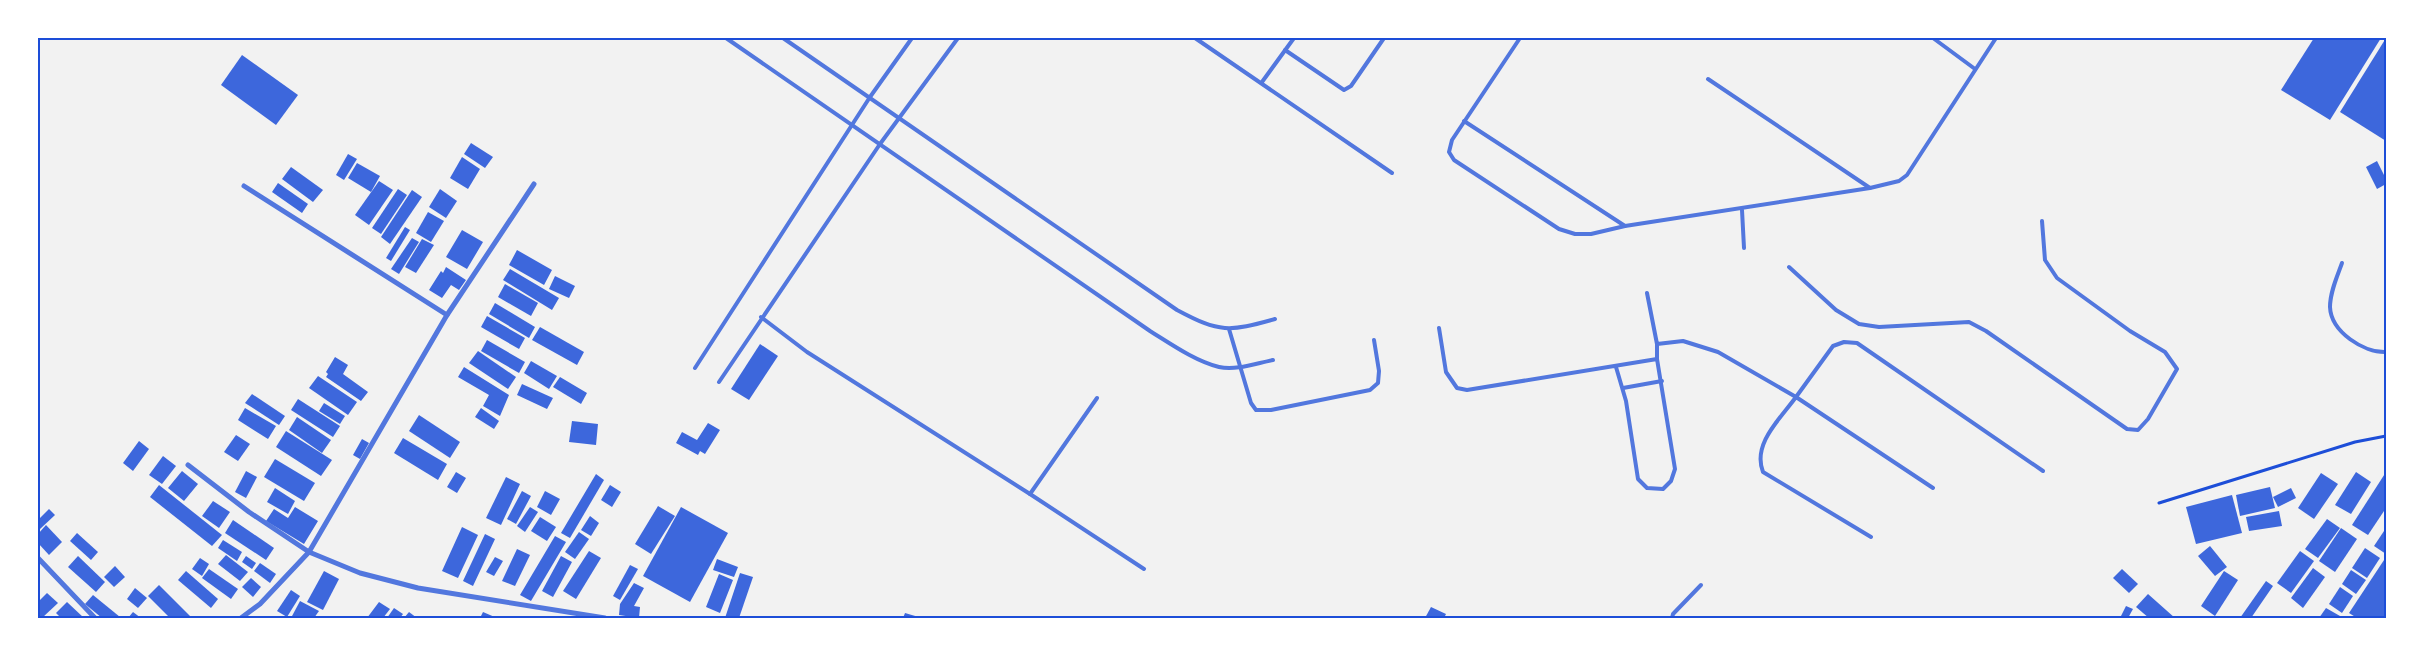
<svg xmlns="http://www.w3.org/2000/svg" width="2424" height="656" viewBox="0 0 2424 656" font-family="Figtree,sans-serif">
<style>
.building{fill:#3d67dc}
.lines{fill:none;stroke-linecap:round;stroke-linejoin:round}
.path{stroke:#1d4ed8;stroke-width:3}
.service{stroke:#5277de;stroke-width:4}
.minor{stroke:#5277de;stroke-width:5}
.neatline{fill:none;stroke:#1d4ed8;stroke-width:2}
</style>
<rect width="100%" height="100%" fill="#f2f2f2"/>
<g class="building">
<path d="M2314,38H2381L2330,120L2281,90Z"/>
<path d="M2386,38V141L2340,112Z"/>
<path d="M242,55L298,95L276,125L221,85Z"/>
<path d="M471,143L493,157L485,168L464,154Z"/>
<path d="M348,154L357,159L344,180L336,175Z"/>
<path d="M462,157L480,169L468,189L450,178Z"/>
<path d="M2377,161L2386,179V184L2377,189L2366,167Z"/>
<path d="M357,163L380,176L371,192L348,178Z"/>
<path d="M291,167L323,190L313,202L282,179Z"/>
<path d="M379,181L393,190L369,225L355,215Z"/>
<path d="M278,183L308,204L302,213L272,192Z"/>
<path d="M398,189L407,195L381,234L372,228Z"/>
<path d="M440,189L457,201L446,218L429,207Z"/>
<path d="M412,190L422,197L390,244L381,237Z"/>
<path d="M428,212L444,221L431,242L416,233Z"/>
<path d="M405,227L410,230L391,261L386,258Z"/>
<path d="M462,230L483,242L467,269L446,257Z"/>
<path d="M412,238L419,242L399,274L391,269Z"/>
<path d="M422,239L434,245L416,273L405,267Z"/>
<path d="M517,250L552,270L544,285L509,265Z"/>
<path d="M446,267L466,280L459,290L451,285L442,298L429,290L441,271L443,273Z"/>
<path d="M510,269L559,298L552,310L503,280Z"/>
<path d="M555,276L575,286L569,298L549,289Z"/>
<path d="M505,284L538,303L531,316L498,297Z"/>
<path d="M495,303L535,327L529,338L489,314Z"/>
<path d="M487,316L525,338L519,349L481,327Z"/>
<path d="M540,327L584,352L577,365L532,340Z"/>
<path d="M487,340L525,362L519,373L481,351Z"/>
<path d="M760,344L778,356L749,400L731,389Z"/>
<path d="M478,351L516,377L508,389L469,363Z"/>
<path d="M335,357L348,365L343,374L368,392L361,401L326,377L328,374L326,372Z"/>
<path d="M531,361L557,376L549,389L524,373Z"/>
<path d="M464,367L509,395L500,416L483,406L489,395L458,377Z"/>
<path d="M318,376L357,402L348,415L309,388Z"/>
<path d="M560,377L587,393L581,404L553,387Z"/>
<path d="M522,384L553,398L547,409L517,395Z"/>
<path d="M252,394L285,416L279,425L245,403Z"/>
<path d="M298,399L340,426L333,437L291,410Z"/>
<path d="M324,403L345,416L340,424L319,411Z"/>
<path d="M245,408L276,426L268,439L238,420Z"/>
<path d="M481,408L499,421L494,429L475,417Z"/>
<path d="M419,415L460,442L450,458L409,431Z"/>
<path d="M297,417L331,440L322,453L289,430Z"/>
<path d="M572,421L598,424L596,445L569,442Z"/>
<path d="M708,423L720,430L705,454L700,451L698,455L676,443L682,432L697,440Z"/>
<path d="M286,431L332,460L321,476L276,447Z"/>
<path d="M236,435L250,444L238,461L224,452Z"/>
<path d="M403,438L447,464L438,480L394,453Z"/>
<path d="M362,439L369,443L360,459L353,455Z"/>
<path d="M139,441L149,449L133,471L123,463Z"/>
<path d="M163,456L176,466L162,484L149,475Z"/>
<path d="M275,459L315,483L304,501L264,477Z"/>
<path d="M182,471L198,484L184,501L168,488Z"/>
<path d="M246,471L257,477L246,498L235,492Z"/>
<path d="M456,472L466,478L457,493L447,487Z"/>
<path d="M2356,472L2371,482L2351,514L2335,505Z"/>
<path d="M2386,472V508L2368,535L2352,525Z"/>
<path d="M2321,473L2338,484L2314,519L2298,508Z"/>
<path d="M596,474L604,480L570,538L561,533Z"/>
<path d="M506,477L520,484L501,525L486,518Z"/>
<path d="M159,485L222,535L212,546L150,497Z"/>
<path d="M610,485L621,492L612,507L601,500Z"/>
<path d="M2270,487L2275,508L2240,516L2236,495Z"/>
<path d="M275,488L295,501L288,514L267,502Z"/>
<path d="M2291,488L2296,498L2278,507L2273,497Z"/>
<path d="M522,491L531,496L516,524L507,519Z"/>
<path d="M545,491L560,499L551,515L537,507Z"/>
<path d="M2232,495L2242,533L2196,544L2186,507Z"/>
<path d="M213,501L230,512L219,528L202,516Z"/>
<path d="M658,506L675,516L651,554L635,544Z"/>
<path d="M295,507L318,521L304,544L266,521L274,509L288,518Z"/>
<path d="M530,507L538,512L525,532L517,526Z"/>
<path d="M681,507L728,533L690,602L643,576Z"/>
<path d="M49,509L55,515L39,530L38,520Z"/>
<path d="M2279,511L2282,526L2249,531L2246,517Z"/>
<path d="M590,516L599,523L591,536L581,530Z"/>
<path d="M540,517L556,527L547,541L531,531Z"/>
<path d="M2327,519L2340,528L2318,558L2305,549Z"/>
<path d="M233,520L274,548L266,560L225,533Z"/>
<path d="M46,525L62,542L49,555L38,543V534Z"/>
<path d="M462,527L478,535L458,578L442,571Z"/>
<path d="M2341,528L2357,539L2335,572L2319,561Z"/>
<path d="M2386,528V554L2374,546Z"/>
<path d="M579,532L589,539L575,559L565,552Z"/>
<path d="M77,533L98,552L91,560L70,541Z"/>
<path d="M485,534L495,539L473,586L463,581Z"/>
<path d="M555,536L566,542L531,601L520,595Z"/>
<path d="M223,540L242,552L237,561L218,548Z"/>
<path d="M2210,546L2227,567L2215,576L2198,556Z"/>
<path d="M2365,548L2380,558L2367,578L2352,568Z"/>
<path d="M517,549L530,555L515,586L502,581Z"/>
<path d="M589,551L601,558L576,599L563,591Z"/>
<path d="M2300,551L2314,561L2291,593L2277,583Z"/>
<path d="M226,555L248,572L240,581L218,564Z"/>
<path d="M78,556L105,582L96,592L68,567Z"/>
<path d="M246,556L256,563L252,569L242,562Z"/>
<path d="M561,556L572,562L553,597L542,591Z"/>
<path d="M495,557L503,561L494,576L486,572Z"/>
<path d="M2386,557V618H2357L2349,613Z"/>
<path d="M200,558L209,564L202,576L192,569Z"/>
<path d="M717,559L738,567L734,577L713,570Z"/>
<path d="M260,563L276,574L270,583L254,571Z"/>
<path d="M630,565L638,569L620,600L613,596Z"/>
<path d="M115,566L125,577L114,587L104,577Z"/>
<path d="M2313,568L2325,577L2303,608L2291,598Z"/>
<path d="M209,569L238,589L231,599L202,578Z"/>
<path d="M2122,569L2138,584L2129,593L2113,578Z"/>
<path d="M2351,570L2366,580L2356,594L2342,584Z"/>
<path d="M186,571L218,599L211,608L178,580Z"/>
<path d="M324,571L339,579L323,610L307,602Z"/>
<path d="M2224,571L2238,580L2215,616L2201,606Z"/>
<path d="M740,573L753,577L739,618H725Z"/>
<path d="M719,574L733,580L720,613L706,607Z"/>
<path d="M251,578L261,587L253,597L242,587Z"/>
<path d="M2266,581L2273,586L2251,618H2240Z"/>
<path d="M634,583L644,588L634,606L640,607L639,618L619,615L620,604Z"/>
<path d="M159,585L192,618H170L148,596Z"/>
<path d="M2340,587L2353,596L2342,613L2329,604Z"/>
<path d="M135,588L147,598L138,608L127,599Z"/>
<path d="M291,590L300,596L287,617L277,611Z"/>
<path d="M47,593L58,603L42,618L38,614V602Z"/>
<path d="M2148,594L2175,618H2149L2136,607Z"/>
<path d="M93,595L120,617L119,618H102L85,604Z"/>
<path d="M300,601L319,611L314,618H291Z"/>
<path d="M67,602L84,618H61L56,613Z"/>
<path d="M379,602L390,609L383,618H367Z"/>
<path d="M2126,606L2133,609L2128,618H2120Z"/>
<path d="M1431,607L1446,614L1444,618H1425Z"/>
<path d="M394,608L403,614L400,618H387Z"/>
<path d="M2326,608L2340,616L2339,618H2319Z"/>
<path d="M133,612L141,618H128Z"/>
<path d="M409,612L417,618H404Z"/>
<path d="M483,612L497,618H480Z"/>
<path d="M905,613L922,618H903Z"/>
</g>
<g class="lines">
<path class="path" d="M2159,503L2355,442L2386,436"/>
<g class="service">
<path d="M726,38L1150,331C1171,344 1195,361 1219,367C1236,371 1257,363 1273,360"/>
<path d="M783,38L1177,310C1220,333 1229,332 1275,319"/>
<path d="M1195,38L1392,173"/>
<path d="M1520,38L1452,140L1449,152L1454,160L1559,229L1575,234H1591L1625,226L1870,188L1899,181L1907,175L1996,38"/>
<path d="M1933,38L1975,69"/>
<path d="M1285,50L1344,90L1351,86L1384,38"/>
<path d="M1708,79L1870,188"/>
<path d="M1262,82L1294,38"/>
<path d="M1464,121L1625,226"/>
<path d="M1742,210L1744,248"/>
<path d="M2342,263C2337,277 2330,292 2330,307C2331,332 2364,353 2386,352"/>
<path d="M1789,267L1836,310L1859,324L1879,327L1969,322L1986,331L2127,429L2138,430L2148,419L2177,369L2165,352L2130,331L2057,278L2045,260L2042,221"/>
<path d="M1647,293L1657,344L1683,341L1718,352L1796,397L1833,346L1844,342L1857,343L2043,471"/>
<path d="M761,317L807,352L1030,494L1097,398"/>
<path d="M1439,328L1446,372L1457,388L1467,390L1657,359L1675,469L1671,481L1663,489L1647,488L1638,479L1626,401L1616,367"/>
<path d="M1229,329L1251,403L1256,410H1271L1370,390L1378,383L1379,371L1374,340"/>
<path d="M1657,359V344"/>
<path d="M695,368L870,97L912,38"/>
<path d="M719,382L880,144L958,38"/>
<path d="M1623,388L1662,381"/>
<path d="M1030,494L1144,569"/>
<path d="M1871,537L1763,472C1752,444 1780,419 1796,397L1933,488"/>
<path d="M1672,618L1673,614L1701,585"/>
</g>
<g class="minor">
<path d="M244,186L447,315"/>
<path d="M188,465L249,512L309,552L360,573L418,588L605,618"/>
<path d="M38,558L95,618"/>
<path d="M241,618L260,604L309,552L447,315L534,184"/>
</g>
</g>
<rect width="2424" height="656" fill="none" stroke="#ffffff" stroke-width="78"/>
<rect x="39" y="39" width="2346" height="578" class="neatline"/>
</svg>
